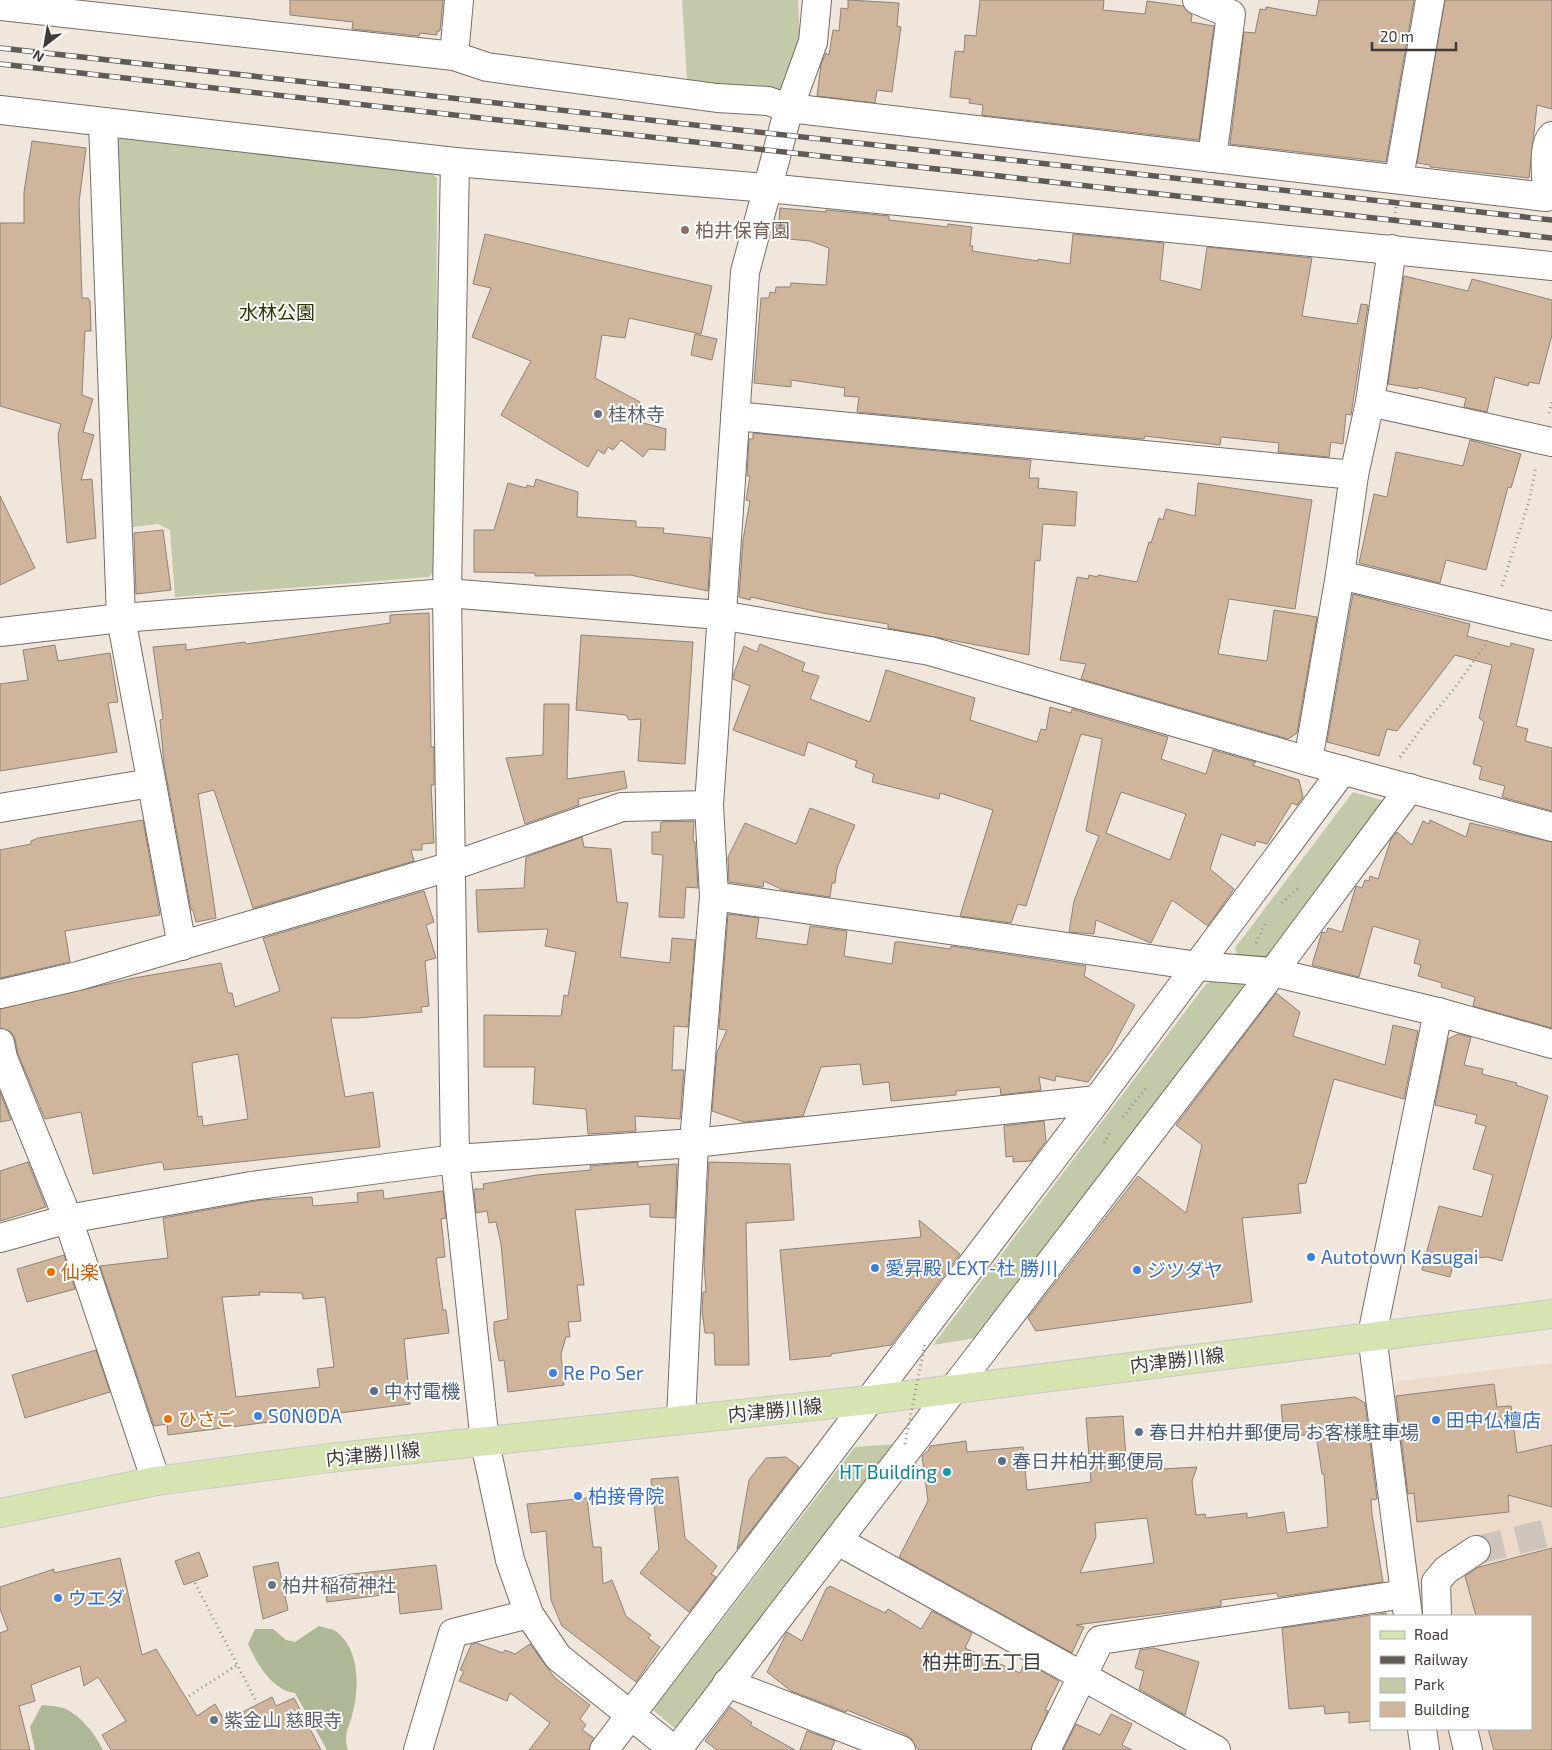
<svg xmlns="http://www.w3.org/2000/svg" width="1552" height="1750" viewBox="0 0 1552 1750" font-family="'Exo 2','Noto Sans JP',sans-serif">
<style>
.built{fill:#ecdacb}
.green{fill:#c2caaa}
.forest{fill:#aeb796}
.building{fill:#cfb59c;stroke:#8c8379;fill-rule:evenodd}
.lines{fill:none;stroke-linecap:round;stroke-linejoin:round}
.minor-tunnel{stroke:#cdc4bb;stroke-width:28;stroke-dasharray:28 14;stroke-linecap:butt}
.minor-casing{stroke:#776d64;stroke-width:30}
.major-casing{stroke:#c9c8c7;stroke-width:30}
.path{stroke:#968e87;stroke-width:3;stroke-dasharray:1 4;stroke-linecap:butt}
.minor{stroke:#fff;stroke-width:28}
.major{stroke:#d5e4b1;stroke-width:28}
.rail-casing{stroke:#605a55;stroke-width:5.5}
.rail{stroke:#fff;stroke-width:4;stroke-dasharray:11;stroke-linecap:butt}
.path-bridge{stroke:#968e87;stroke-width:3;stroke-dasharray:1 4;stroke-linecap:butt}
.education-dot{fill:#8d6e63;stroke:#fff;stroke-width:2}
.worship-dot{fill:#6b7280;stroke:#fff;stroke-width:2}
.shop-dot{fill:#3f7fe0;stroke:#fff;stroke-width:2}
.food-dot{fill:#e8710a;stroke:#fff;stroke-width:2}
.service-dot{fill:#5c6f8a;stroke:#fff;stroke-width:2}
.culture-dot{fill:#0f9aa8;stroke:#fff;stroke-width:2}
.labels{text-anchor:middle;stroke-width:4;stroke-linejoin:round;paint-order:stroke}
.education-label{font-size:19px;fill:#785e54;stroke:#fff;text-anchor:start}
.park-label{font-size:19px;fill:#2c3500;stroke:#fff}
.worship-label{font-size:19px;fill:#5b616d;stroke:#fff;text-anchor:start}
.shop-label{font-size:19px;fill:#366cbe;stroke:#fff;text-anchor:start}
.food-label{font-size:19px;fill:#c56008;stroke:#fff;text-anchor:start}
.street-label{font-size:19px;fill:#3f3a36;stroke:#fff}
.service-label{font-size:19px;fill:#4e5e75;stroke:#fff;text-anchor:start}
.culture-label{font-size:19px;fill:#0d838f;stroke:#fff;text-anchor:end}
.neighbourhood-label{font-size:20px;fill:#3f3a36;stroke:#fff}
</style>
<rect width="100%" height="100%" fill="#f1e6dc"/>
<path class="built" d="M1552,1363V1750H1441L1438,1729H1531V1616H1423L1392,1392L1399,1381Z"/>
<g class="green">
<path d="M682,0H798L800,48L781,92L687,80Z"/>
<path d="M123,133L425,168L437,178L436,567L429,577L175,597L170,530L158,524L124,528L112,142Z"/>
<path d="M1353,792L1388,802L1271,955L1261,960L1237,956L1235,948Z"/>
<path d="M1218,979L1241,982L1245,991L976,1338L933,1345L1206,984Z"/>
<path d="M897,1444L678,1731L653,1710L855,1447Z"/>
</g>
<g class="forest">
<path d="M319,1626C325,1628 333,1629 337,1632C361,1652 359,1690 352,1716C348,1729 343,1737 348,1750H327L295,1693C272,1690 257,1664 248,1644L255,1629H273L286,1640L295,1642Z"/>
<path d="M42,1705C49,1706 59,1706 66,1709C82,1717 95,1734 103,1750H35L30,1727Z"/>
</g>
<g class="building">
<path d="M290,0H443L440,31H437V35L420,33L419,36L352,29L353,22L290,15Z"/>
<path d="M848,0L899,3L897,26L901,27L892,92L877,90L875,103L817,96L821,64L826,53L829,55L833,30L839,31L841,8L848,9Z"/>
<path d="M980,0H1104L1103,10L1145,14L1147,1L1183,6L1192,15L1191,22L1214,26L1199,140L989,116L982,115L983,105L969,103L970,99L950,97L955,51L964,52L965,35L976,36Z"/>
<path d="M1319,0H1414L1386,162L1230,144L1244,32L1255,33L1260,9L1266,10V7L1316,16Z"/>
<path d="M1445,0H1552V109L1537,105L1529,178L1430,167V165L1417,163Z"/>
<path d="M32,141L86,148L79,202L82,298H88L90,301L91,331H85L82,395L93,399L83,432L94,435L81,480L92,479L96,538L67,543L58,435L61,424L0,406V223H24V192Z"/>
<path d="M780,208L826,212V210L889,216V220L948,227V224L972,227L970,246H973L972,251L1038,261V259L1070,264L1073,234L1164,243L1160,280L1201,290L1207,247L1312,258L1302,316L1357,324L1361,304L1368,305L1351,415L1346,414L1343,444L1331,442L1329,457L1278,452L1279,443L1221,437L1220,445L1145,436L1144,439L857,412L859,397L844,396L845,388L791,380V387L754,383L761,298H769L770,292L775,293L776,287H790L791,283L826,285L829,248L810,241L778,238Z"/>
<path d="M485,234L712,286L701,334L629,318L625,338L602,335L595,378L640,402L632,420L666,429L665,450L649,449L643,457L621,440L613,450L608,447L604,454L598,450L588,467L501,415L531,361L472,337L491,288L473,284Z"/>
<path d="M1404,276L1468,291L1472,279L1552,300V335L1539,384L1529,382L1528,386L1495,377L1487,412L1464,407L1466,398L1418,387V389L1388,384Z"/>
<path d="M695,334L717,339L712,360L691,355Z"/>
<path d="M753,433L1031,460L1029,478H1039L1038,488L1077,492L1075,526L1043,524L1040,561L1035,560L1029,655L888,628V624L823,613L751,597L750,600L739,597L743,540L750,501L746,500L750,476H747L749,439H753Z"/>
<path d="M1470,440L1521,454L1511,488L1508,487L1486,570L1446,560L1440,583L1359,563L1374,494L1387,497L1396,452L1463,466Z"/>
<path d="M536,479L578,492L577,517L636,521V527L664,528L663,533L711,538L708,591L630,575L535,576V573L474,572V530H494L508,483L526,488L527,485L534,487Z"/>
<path d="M1198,483L1312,500L1295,609L1229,599L1218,654L1267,661L1274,610L1317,617L1297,733L1288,739L1081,679L1086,664L1060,660L1077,577L1088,579L1089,575L1098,577V575L1137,582L1149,542L1151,543L1159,518L1163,520L1166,509L1195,516Z"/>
<path d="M0,496L35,568L0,585Z"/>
<path d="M163,530L171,590L136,594L134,533Z"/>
<path d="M1353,594L1470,624L1467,636L1510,647L1511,643L1534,649L1516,726L1528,729L1525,741L1552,748V811L1502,797L1505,786L1479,779L1482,767L1473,764L1484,722L1479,718L1492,665L1455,655L1397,731L1387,729L1379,756L1327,742Z"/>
<path d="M429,613L431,747H434V785H431L434,843L422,844V850H411L414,861L253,908L214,790L198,794L216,918L196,922L193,910H191L164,764L160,720L163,719L153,647L186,644V650L245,642L246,644L390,623V615Z"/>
<path d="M581,635L693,642L685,764L638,761L641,719L629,720L626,715L576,710Z"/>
<path d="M760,644L805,663L802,671L819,676L810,699L870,722L886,670L975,698L970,720L1037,742L1041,729L1046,730L1050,707L1071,713L1072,709L1168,737L1161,759L1206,774L1213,750L1256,762L1252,765L1299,780L1303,797L1297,805L1292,803L1267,844L1256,841L1255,846L1221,834L1210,869L1234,889L1208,926L1172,900L1151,943L1096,920L1094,934L1069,932L1074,901L1099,836L1086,831L1102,739L1081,734L1026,906L1018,904L1011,923L960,916L993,810L940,793L939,799L872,782L874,774L855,767L857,761L808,742L804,756L733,730L750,686L733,679L734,673L744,646L757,652ZM1121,792L1186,814L1170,860L1106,833Z"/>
<path d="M55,645L58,661L110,653L118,702L108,703L117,752L0,771V684L28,680L23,650Z"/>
<path d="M544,704H569L567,779L624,771L627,788L578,799L579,805L525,824L506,758L543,755Z"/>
<path d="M810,808L855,825L837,868L835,883H832L830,897L783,890L764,881L763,887L729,882L728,857L745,823L796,844Z"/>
<path d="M143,820L160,915L65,931L70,962L0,978V850L31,844V841L38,838Z"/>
<path d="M1430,820L1466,837L1470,823L1552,842V1028L1473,1006L1475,997L1441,987L1442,983L1418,976L1421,965L1414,963L1420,940L1373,926L1359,977L1312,965L1322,932L1326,933L1328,928L1342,932L1356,886L1362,888L1365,880L1369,881L1370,876L1378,879L1391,839L1397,832L1412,845L1423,821L1429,824Z"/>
<path d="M694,821L693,841L695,842L698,888L686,887L684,918L659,917L663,855L652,854V832H660L661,822Z"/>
<path d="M582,837L584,847L611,849L617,902L628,903L620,957L670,963L672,938L695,940L688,1027L674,1026L672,1070H684L680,1119L635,1116L636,1131L588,1134L586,1109L533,1104L535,1067H484V1015L561,1016L564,995L568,996L576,952L545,946L548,929L478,932L476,890L524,888L526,857Z"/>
<path d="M424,891L434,922L426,925L436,958L425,961L429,1006L421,1007L422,1012L359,1018H331L345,1097L373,1092L380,1147L164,1170L163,1163L160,1162L93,1174L81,1112L45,1119L18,1054L15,1039L11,1032L0,1028V1009L134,978L221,963L228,993H232L235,1007L280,991L263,938ZM238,1054L248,1119L203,1126L202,1116L198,1117L192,1063Z"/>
<path d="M728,914L759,918L756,938L807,945L810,926L847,931L844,956L892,964L895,942H901L950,949L951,946L1086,966L1084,976L1135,1005L1111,1050L1088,1082L1056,1076L1055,1081L1039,1077L1041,1090L1001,1095L1000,1087L956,1091V1095L891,1101L889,1082L863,1085L860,1064L821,1067L803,1116L744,1122L712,1111L717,1052L727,1030L719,1029Z"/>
<path d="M1276,993L1300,1012L1293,1036L1385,1065L1393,1025L1418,1031L1404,1099L1334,1079L1306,1183L1298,1184L1301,1213L1242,1218L1252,1302L1036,1331L1028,1318L1138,1176L1186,1213L1202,1145L1176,1125Z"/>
<path d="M1458,1034L1471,1037L1464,1065L1483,1069L1482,1074L1517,1083L1516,1085L1548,1096L1502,1261L1488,1257L1454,1260L1450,1277L1422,1270L1439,1206L1482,1217L1493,1175L1473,1169L1486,1126L1475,1123L1477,1115L1435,1105L1448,1039Z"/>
<path d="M0,1092L11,1120L0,1122Z"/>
<path d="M1044,1121L1046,1141L1031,1161L1013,1162V1156L1006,1157L1004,1126Z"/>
<path d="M28,1162L46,1207L0,1221V1171Z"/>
<path d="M638,1162V1167L677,1164L675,1218L650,1217V1204L575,1210L584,1285H577L581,1321L568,1322L570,1337H566L561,1354L564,1385L508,1392L504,1360L499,1361L494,1331V1322L508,1319L501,1244L496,1222L489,1223L487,1211L476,1213L474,1189H484L483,1184L537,1175L591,1170L590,1166Z"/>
<path d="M709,1162L790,1164L794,1220L746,1223L749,1365H715L714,1333H705L702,1311L703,1292H706L704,1263Z"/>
<path d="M383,1190L384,1199L443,1191L446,1218L441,1219L445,1257L436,1258L443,1310H446L449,1333L404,1339L410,1404L168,1435L167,1424L154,1426L100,1266L168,1258L163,1218L261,1200L312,1197L313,1206L358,1202L357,1193ZM259,1292L302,1293L303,1299L325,1297L334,1367L317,1369L320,1387L236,1397L222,1297L260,1295Z"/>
<path d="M919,1220L960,1254L891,1345L831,1354V1356L790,1360L780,1250L921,1237Z"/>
<path d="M64,1255L75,1289L27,1302L17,1269Z"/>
<path d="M96,1350L110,1392L25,1418L12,1375Z"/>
<path d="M1494,1384L1497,1407L1511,1406L1517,1453L1552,1445V1507L1508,1495L1509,1512L1417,1522L1414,1493L1408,1494L1396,1396Z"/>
<path d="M1355,1397L1365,1403L1377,1499L1371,1500L1372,1514L1383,1582L1278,1597L1277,1593L1221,1600V1606L1076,1625L1084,1627L1072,1653L899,1557L928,1501L922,1456L929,1450L930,1446L966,1441L967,1452L1023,1447L1027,1490L1091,1482L1086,1418L1123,1416L1127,1471L1197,1467L1192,1481L1196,1515L1205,1514L1206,1518L1247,1513V1518L1284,1512L1287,1533L1328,1527L1324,1474H1322L1316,1434L1284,1437L1281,1405ZM1147,1518L1154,1563L1080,1573L1096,1537L1095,1523Z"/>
<path d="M786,1457L799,1467L737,1549L749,1480L766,1458Z"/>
<path d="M678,1477L685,1538L717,1566L711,1574L716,1577L689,1612L640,1573L659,1549L651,1479Z"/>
<path d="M587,1498L593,1547H601L603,1584L612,1580L626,1616L651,1635L648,1638L660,1647L636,1682L562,1626L551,1600L546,1531L531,1533L527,1504Z"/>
<path d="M1552,1548V1750H1494L1488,1729H1531V1616H1476L1465,1576L1479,1567Z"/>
<path d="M199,1552L208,1576L184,1585L175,1561Z"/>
<path d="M120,1558L142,1655L156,1649L197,1716L215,1704L225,1721L272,1697L276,1706L294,1698L321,1750H111L102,1735L126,1721L98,1677L84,1686L80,1666L31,1685L35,1701L19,1706L30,1750H0V1633L8,1630L0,1609V1587L54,1569V1573Z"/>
<path d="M278,1562L288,1610L263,1619L253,1567Z"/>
<path d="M436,1565L442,1609L400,1614L398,1593L327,1602L324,1577Z"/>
<path d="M830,1586L885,1613L888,1609L921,1629L932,1611L972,1633L965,1648L1020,1673L1025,1662L1059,1681L1045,1710L1048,1711L1031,1750H919L907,1735L847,1710L846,1712L791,1691L767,1672L787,1632L802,1641L826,1589Z"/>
<path d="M1386,1613L1387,1616H1371V1721L1349,1723V1712L1325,1714L1324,1706L1289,1709L1282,1628Z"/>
<path d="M476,1643L503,1653L505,1650L515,1654L530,1644L555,1678L590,1705L580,1719L586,1725L582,1730L594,1738L589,1750H529L550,1723L510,1693L507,1701L459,1681L464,1671L460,1670L471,1645Z"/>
<path d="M1154,1648L1199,1662L1185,1715L1139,1689L1144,1671L1135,1668L1140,1650Z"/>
<path d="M730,1707L752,1723L750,1725L795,1750H717L705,1741Z"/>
<path d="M1111,1714L1132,1724L1122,1745L1132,1750H1063L1076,1724L1100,1735Z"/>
<path d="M807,1731L835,1741L831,1750H800Z"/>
</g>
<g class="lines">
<path class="minor-tunnel" d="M1476,1550L1552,1532"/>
<g class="minor-casing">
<g id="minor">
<path d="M1197,0L1231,14L1212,158"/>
<path d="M0,6L454,56L487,67L717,98L768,101L789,108C1041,140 1294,165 1546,197C1548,179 1541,147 1552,136"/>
<path d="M454,56L459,0"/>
<path d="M0,110L455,162L767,188L1552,266"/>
<path d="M103,122L121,618L182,946"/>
<path d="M455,162L447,593L455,1159L485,1443L510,1560L529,1614L558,1657L674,1750"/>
<path d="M1399,178L1430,0"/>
<path d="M1370,402L1552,442"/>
<path d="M735,416L1354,475"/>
<path d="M1340,575L1552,626"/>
<path d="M0,632L121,618L447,593L720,615L930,651L1308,761L1552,827"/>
<path d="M1308,761L1340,575L1354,475L1370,402L1392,249"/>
<path d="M0,808L151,783"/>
<path d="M714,896L1198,966L1273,972L1438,1012L1552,1044"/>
<path d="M0,994L78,976L452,866L622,807L709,805"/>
<path d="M0,1043L3,1058L68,1219L156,1481"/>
<path d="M0,1238L68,1219L251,1186L455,1159L694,1143L1097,1100"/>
<path d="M681,1419L694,1143L714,896L709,805L745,272L789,108L813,42L817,0"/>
<path d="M838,1541L1216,1750"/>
<path d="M1408,1616L1372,1335L1438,1012"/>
<path d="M1437,1616L1436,1582L1446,1570L1476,1550"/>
<path d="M727,1683L901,1750"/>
<path d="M1422,1729L1425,1750"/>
<path d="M1463,1729L1468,1750"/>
<path d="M418,1750L453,1633L529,1614"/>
<path d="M604,1750L1097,1100L1343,770"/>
<path d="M677,1750L1273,972L1410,788"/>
<path d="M1046,1750L1100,1640L1405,1594"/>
</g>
</g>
<g class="major-casing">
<path id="major" d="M0,1513L156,1481L329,1458L869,1400L1552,1314"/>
</g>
<g class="path">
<path d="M1394,223L1396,207"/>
<path d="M1549,413L1552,402"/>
<path d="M1502,586L1529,501L1536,467"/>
<path d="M1400,757L1427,721L1454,689L1490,638"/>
<path d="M1282,903L1299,887"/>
<path d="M1256,943L1265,924"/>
<path d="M1123,1117L1147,1087"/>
<path d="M1104,1143L1111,1131"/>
<path d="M195,1583L257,1703"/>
<path d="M189,1696L237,1665"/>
</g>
<use href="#minor" class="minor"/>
<use href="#major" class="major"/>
<g class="rail-casing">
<g id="rail">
<path d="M0,48L1552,220"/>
<path d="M0,64L1552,238"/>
</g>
</g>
<use href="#rail" class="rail"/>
<path class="path-bridge" d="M905,1444L925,1343"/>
</g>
<circle class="education-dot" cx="685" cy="230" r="5"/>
<g class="worship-dot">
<circle cx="598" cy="414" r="5"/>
<circle cx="272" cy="1585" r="5"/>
<circle cx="214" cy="1720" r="5"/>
</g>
<g class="shop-dot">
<circle cx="1311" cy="1257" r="5"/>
<circle cx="875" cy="1268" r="5"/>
<circle cx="1137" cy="1270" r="5"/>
<circle cx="553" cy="1373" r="5"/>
<circle cx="258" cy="1416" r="5"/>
<circle cx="1436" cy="1420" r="5"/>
<circle cx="578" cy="1496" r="5"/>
<circle cx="58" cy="1598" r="5"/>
</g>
<g class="food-dot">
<circle cx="51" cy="1272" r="5"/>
<circle cx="168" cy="1419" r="5"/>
</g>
<g class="service-dot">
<circle cx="374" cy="1391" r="5"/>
<circle cx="1139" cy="1432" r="5"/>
<circle cx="1002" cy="1461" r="5"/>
</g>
<circle class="culture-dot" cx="947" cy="1472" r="5"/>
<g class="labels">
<g class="education-label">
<text x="695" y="237">柏井保育園</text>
</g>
<g class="park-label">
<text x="277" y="319">水林公園</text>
</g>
<g class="worship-label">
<text x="608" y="421">桂林寺</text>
<text x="282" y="1592">柏井稲荷神社</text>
<text x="224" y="1727">紫金山 慈眼寺</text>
</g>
<g class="shop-label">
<text x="1321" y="1264">Autotown Kasugai</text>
<text x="885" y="1275">愛昇殿 LEXT-杜 勝川</text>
<text x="1147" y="1277">ジツダヤ</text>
<text x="563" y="1380">Re Po Ser</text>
<text x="268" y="1423">SONODA</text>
<text x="1446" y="1427">田中仏檀店</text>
<text x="588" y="1503">柏接骨院</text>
<text x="68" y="1605">ウエダ</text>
</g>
<g class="food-label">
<text x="61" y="1279">仙楽</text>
<text x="178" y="1426">ひさご</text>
</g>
<g class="street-label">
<text transform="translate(1177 1360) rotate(-7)" y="7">内津勝川線</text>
<text transform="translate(775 1410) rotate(-6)" y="7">内津勝川線</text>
<text transform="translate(373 1454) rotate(-6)" y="7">内津勝川線</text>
</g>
<g class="service-label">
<text x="384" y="1398">中村電機</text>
<text x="1149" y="1439">春日井柏井郵便局 お客様駐車場</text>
<text x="1012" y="1468">春日井柏井郵便局</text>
</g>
<g class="culture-label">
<text x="937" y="1479">HT Building</text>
</g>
<g class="neighbourhood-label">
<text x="982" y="1669">柏井町五丁目</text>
</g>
</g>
<rect x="1370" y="1615" width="162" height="115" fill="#ffffff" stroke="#b2b0af"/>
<rect x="1380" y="1631" width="25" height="8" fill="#d5e4b1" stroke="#b2b0af"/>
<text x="1414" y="1640" font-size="15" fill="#3f3a36">Road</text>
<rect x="1380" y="1656" width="25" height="8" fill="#605a55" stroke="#b2b0af"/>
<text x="1414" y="1665" font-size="15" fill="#3f3a36">Railway</text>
<rect x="1380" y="1678" width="25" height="15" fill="#c2caaa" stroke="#b2b0af"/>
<text x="1414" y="1690" font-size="15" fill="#3f3a36">Park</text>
<rect x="1380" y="1702" width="25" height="15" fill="#cfb59c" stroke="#b2b0af"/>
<text x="1414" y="1715" font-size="15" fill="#3f3a36">Building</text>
<g transform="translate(45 45) rotate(211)" stroke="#ffffff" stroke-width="4" paint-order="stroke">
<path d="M0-4L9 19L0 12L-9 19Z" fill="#3f3a36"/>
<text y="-8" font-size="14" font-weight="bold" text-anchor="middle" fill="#3f3a36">N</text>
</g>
<path d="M1372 42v8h84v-8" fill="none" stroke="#3f3a36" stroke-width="2.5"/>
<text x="1380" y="42" font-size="15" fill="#3f3a36" stroke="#ffffff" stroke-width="4" paint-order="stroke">20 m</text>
</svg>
